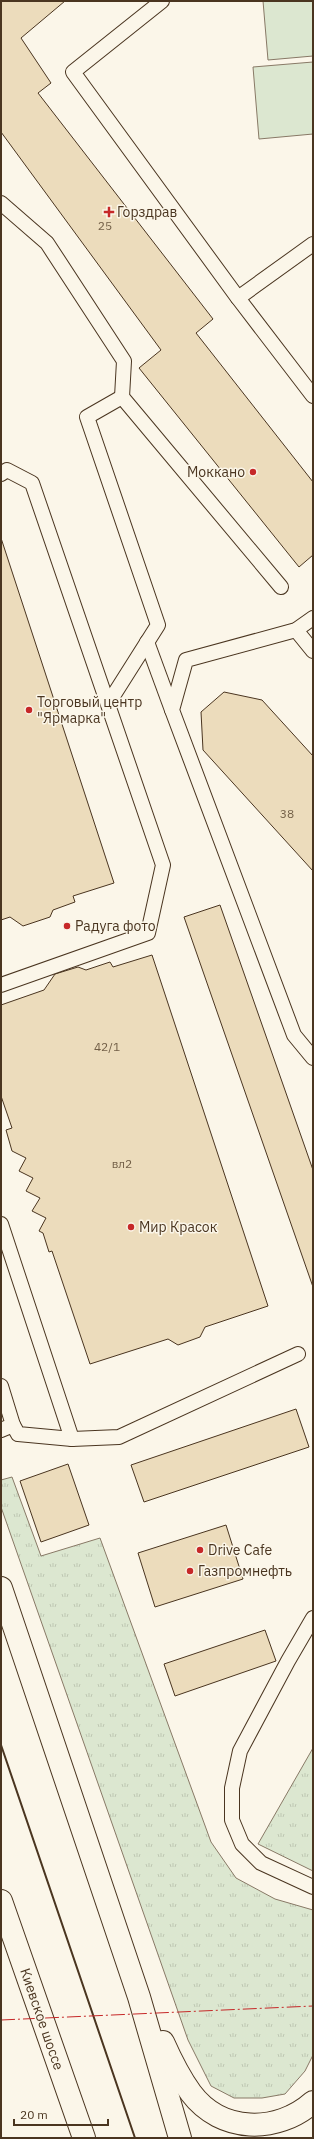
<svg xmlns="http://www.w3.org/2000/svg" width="314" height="2139" viewBox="0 0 314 2139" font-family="'IBM Plex Sans',sans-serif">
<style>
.grass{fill:url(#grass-tufts);stroke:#887966}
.pitch{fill:#dce7d0;stroke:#887966}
.building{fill:#ecdcbc;stroke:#4a3520}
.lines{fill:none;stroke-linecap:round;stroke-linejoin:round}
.lane-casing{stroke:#4a3520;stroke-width:16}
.secondary-casing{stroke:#4a3520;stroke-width:24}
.highway-casing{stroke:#4a3520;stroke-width:24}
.lane{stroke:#fbf6e9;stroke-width:14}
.secondary{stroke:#fbf6e9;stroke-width:22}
.highway{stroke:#fbf6e9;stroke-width:22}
.wall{stroke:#4a3520;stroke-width:2}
.power{stroke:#c62828;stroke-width:1;stroke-dasharray:14 3 2 3;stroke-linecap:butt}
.poi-dot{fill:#c62828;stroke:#fbf6e9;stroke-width:1.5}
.labels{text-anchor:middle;stroke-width:3;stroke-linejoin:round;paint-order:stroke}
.number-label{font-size:12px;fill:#725f47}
.poi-label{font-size:14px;fill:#4a3520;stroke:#fbf6e9;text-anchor:start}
.street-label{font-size:14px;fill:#4a3520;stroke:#fbf6e9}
</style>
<defs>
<pattern id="grass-tufts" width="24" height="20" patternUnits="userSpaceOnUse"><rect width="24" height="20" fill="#dce7d0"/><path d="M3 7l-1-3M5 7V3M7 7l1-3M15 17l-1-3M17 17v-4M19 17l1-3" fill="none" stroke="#bec7b2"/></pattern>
</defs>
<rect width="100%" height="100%" fill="#fbf6e9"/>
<g class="grass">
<path d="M12,1477L41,1556L100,1538L211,1842L236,1878L275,1899L313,1910V2055L305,2071L285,2094L262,2098H234L211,2086L188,2040L1,1507V1480Z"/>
<path d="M313,1748V1871L258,1844Z"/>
</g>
<g class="pitch">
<path d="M263,1H313V56L268,60Z"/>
<path d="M313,62V134L259,139L253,67Z"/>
</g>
<g class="building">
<path d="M1,1H65L21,38L51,83L38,93L213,319L196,333L313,482V555L299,567L139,368L161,350L1,132Z"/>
<path d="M1,538L114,883L73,896L75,902L53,910L50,917L23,926L10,917L1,920Z"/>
<path d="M224,692L262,700L313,756V871L203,750L201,712Z"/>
<path d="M220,905L313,1170V1287L184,917Z"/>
<path d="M152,955L268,1306L205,1327L200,1337L178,1345L168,1339L90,1364L52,1251L49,1252L43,1233L39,1231L46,1218L32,1211L40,1198L26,1191L33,1178L19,1171L26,1158L12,1151L6,1130L12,1128L1,1096V1005L44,990L55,974L78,967L86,970L110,962L113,967Z"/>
<path d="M296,1409L309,1447L144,1502L131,1465Z"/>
<path d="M68,1464L89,1525L41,1542L20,1481Z"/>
<path d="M226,1525L243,1579L155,1607L138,1553Z"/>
<path d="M265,1630L276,1661L175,1696L164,1664Z"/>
</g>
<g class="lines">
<g class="lane-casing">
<g id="lane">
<path d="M162,1L73,72L238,298L313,396"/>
<path d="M1,203L47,243L124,361L122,397L281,587"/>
<path d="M238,298L313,244"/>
<path d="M1,474L7,470L32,483L163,865L148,933L1,985"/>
<path d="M313,618L296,630L186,660L172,710L294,1035L313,1058"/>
<path d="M296,630L313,651"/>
<path d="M147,642L172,710"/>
<path d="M108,704L158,625L87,417L122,397"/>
<path d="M1,1224L72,1439"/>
<path d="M1,1386L13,1425L1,1430"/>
<path d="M13,1425L18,1434L72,1439L119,1437L298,1354"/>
<path d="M313,1618L288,1661L240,1751L232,1788V1820L242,1844L261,1863L313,1887"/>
</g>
</g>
<g class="secondary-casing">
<g id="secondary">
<path d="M1,1588L139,1997L180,2138"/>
<path d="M163,2042C171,2060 180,2078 191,2093C221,2133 277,2134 313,2102"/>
</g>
</g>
<g class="highway-casing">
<path id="highway" d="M1,1901L84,2138"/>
</g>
<use href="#lane" class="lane"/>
<use href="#secondary" class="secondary"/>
<use href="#highway" class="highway"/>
<path class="wall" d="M1,1745L135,2138"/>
<path class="power" d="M1,2020L313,2006"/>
</g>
<g class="poi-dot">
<path d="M107 206h4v4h4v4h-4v4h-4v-4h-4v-4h4z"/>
<circle cx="253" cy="472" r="4"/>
<circle cx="29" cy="710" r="4"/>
<circle cx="67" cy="926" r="4"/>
<circle cx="131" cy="1227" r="4"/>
<circle cx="200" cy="1550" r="4"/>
<circle cx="190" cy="1571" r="4"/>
</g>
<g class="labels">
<g class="number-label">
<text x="105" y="230">25</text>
<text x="287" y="818">38</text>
<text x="107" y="1051">42/1</text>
<text x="122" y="1168">вл2</text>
</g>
<g class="poi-label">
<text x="117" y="217">Горздрав</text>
<text x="245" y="477" text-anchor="end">Моккано</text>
<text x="37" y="707">Торговый центр<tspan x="37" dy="16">"Ярмарка"</tspan></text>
<text x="75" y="931">Радуга фото</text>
<text x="139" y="1232">Мир Красок</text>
<text x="208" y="1555">Drive Cafe</text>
<text x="198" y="1576">Газпромнефть</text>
</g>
<g class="street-label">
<text transform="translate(42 2019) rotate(71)" y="5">Киевское шоссе</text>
</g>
</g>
<rect width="314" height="2139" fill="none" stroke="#4a3520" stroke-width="4"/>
<path d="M14 2119v6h94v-6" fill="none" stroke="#4a3520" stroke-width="2"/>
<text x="20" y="2119" font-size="12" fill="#4a3520" stroke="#fbf6e9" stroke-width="3" paint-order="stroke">20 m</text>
</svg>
